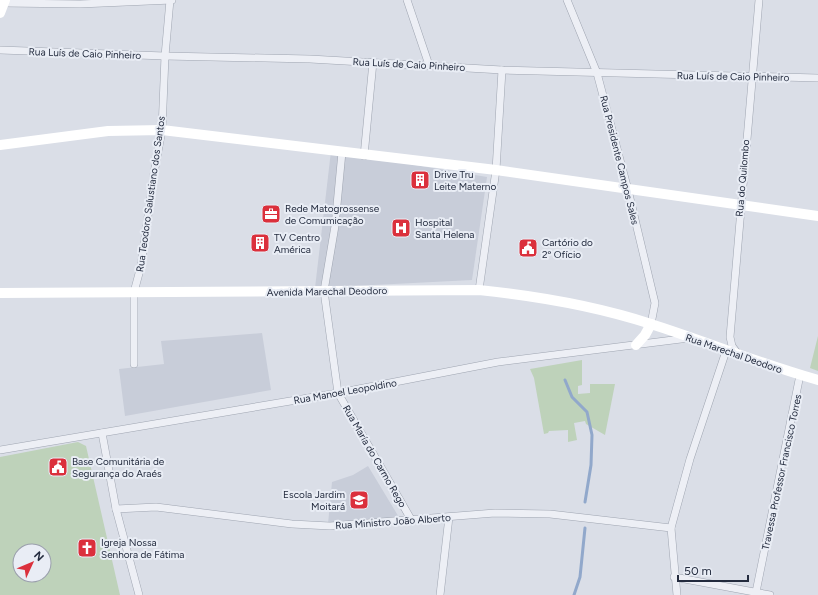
<svg xmlns="http://www.w3.org/2000/svg" width="818" height="595" viewBox="0 0 818 595" font-family="Figtree,sans-serif">
<style>
.built{fill:#c8cdd9}
.green{fill:#bed2ba;fill-rule:evenodd}
.lines{fill:none;stroke-linecap:round;stroke-linejoin:round}
.stream{stroke:#91a8cb;stroke-width:3}
.street-casing{stroke:#9fa5b1;stroke-width:8}
.street{stroke:#edeff5;stroke-width:7}
.secondary{stroke:#fff;stroke-width:10}
.labels{text-anchor:middle;stroke-width:4;stroke-linejoin:round;paint-order:stroke}
.street-label{font-size:10px;fill:#232b3e;stroke:#e9edf5}
.poi-label{font-size:10px;fill:#232b3e;stroke:#e9edf5;text-anchor:start}
</style>
<rect width="100%" height="100%" fill="#dadee7"/>
<g class="built">
<path d="M331,151L487,177L472,280L315,288Z"/>
<path d="M262,333L271,390L125,416L119,369L164,364L161,341Z"/>
<path d="M368,466L400,519L328,524L332,482L353,475Z"/>
</g>
<g class="green">
<path d="M818,336V371L810,368Z"/>
<path d="M582,360V385L578,386V394L590,393V384H615L605,435L586,424L585,421L574,423L577,440L568,442V430L549,431L548,433L544,434L534,378L530,369Z"/>
<path d="M78,442L86,446L120,595H0V457ZM20,551H44V575H20Z"/>
</g>
<g class="lines">
<g class="stream">
<path d="M565,380L572,397L587,412L592,435L591,465L585,502"/>
<path d="M574,595L580,577L585,528"/>
</g>
<g class="street-casing">
<g id="street">
<path d="M407,0L429,65"/>
<path d="M567,0L597,73L628,190L655,303L651,324"/>
<path d="M4,3L80,4L172,0"/>
<path d="M0,50L165,56L310,59L502,70L818,78"/>
<path d="M342,152L335,226L324,291L338,393L412,521"/>
<path d="M364,156L373,62"/>
<path d="M479,290L496,170L502,70"/>
<path d="M738,354L732,346L730,337L759,0"/>
<path d="M134,364V292L141,266L154,173L162,130L165,56L170,0"/>
<path d="M102,433L116,509L139,595"/>
<path d="M0,450L338,393L498,362L689,338"/>
<path d="M116,509L156,507L292,524L330,526L495,513L550,514L671,528"/>
<path d="M674,577L770,595"/>
<path d="M756,592L800,375"/>
<path d="M440,595L449,517"/>
<path d="M677,595L671,528L690,459L726,351"/>
</g>
</g>
<use href="#street" class="street"/>
<g class="secondary">
<path d="M0,13L5,0"/>
<path d="M0,145L108,131L162,130L496,170L818,216"/>
<path d="M0,293L479,290C537,296 596,306 651,324C707,342 761,364 818,380"/>
<path d="M636,345L645,335L651,324"/>
</g>
</g>
<defs>
<g id="building-square" transform="scale(1)"><rect x="-9" y="-9" width="18" height="18" rx="4" fill="#db303c" stroke="#e9edf5"/><path d="M-4-6H4V6H1V3H-1V6H-4ZM-2.5-4.3h1.7v1.8h-1.7ZM.8-4.3h1.7v1.8H.8ZM-2.5-1h1.7V.8h-1.7ZM.8-1h1.7V.8H.8Z" fill="#fff"/></g>
<g id="office-square" transform="scale(1)"><rect x="-9" y="-9" width="18" height="18" rx="4" fill="#db303c" stroke="#e9edf5"/><path d="M-6-3h4V-5.5h4V-3h4V5H-6ZM-1-4.5V-3h2v-1.5ZM-6 0V1H6V0Z" fill="#fff"/></g>
<g id="hospital-square" transform="scale(1)"><rect x="-9" y="-9" width="18" height="18" rx="4" fill="#db303c" stroke="#e9edf5"/><path d="M-5-5h3v3.5h4V-5h3V5h-3V1.5h-4V5h-3Z" fill="#fff"/></g>
<g id="civic-square" transform="scale(1)"><rect x="-9" y="-9" width="18" height="18" rx="4" fill="#db303c" stroke="#e9edf5"/><path d="M-.6-6.5H3V-4.5H.6V-3L4-1V1h2V6H-6V1h2V-1L-.6-3ZM-1.2 2.5V6h2.4V2.5Z" fill="#fff"/></g>
<g id="school-square" transform="scale(1)"><rect x="-9" y="-9" width="18" height="18" rx="4" fill="#db303c" stroke="#e9edf5"/><path d="M0-5L7-2L0 1L-7-2ZM-4 1L0 2.5L4 1V4Q0 6-4 4Z" fill="#fff"/></g>
<g id="church-square" transform="scale(1)"><rect x="-9" y="-9" width="18" height="18" rx="4" fill="#db303c" stroke="#e9edf5"/><path d="M-1.2-6h2.4v3.5h3.3v2.4h-3.3V6h-2.4V-.1h-3.3v-2.4h3.3Z" fill="#fff"/></g>
</defs>
<g fill-rule="evenodd">
<use href="#building-square" x="420" y="180"/>
<use href="#office-square" x="271" y="214"/>
<use href="#hospital-square" x="401" y="228"/>
<use href="#building-square" x="260" y="243"/>
<use href="#civic-square" x="528" y="248"/>
<use href="#civic-square" x="58" y="467"/>
<use href="#school-square" x="359" y="500"/>
<use href="#church-square" x="87" y="548"/>
</g>
<g class="labels">
<g class="street-label">
<text transform="translate(85 53) rotate(2)" y="4">Rua Luís de Caio Pinheiro</text>
<text transform="translate(409 64) rotate(3)" y="4">Rua Luís de Caio Pinheiro</text>
<text transform="translate(733 76) rotate(1)" y="4">Rua Luís de Caio Pinheiro</text>
<text transform="translate(620 160) rotate(76)" y="4">Rua Presidente Campos Sales</text>
<text transform="translate(742 178) rotate(-85)" y="4">Rua do Quilombo</text>
<text transform="translate(150 194) rotate(-82)" y="4">Rua Teodoro Salustiano dos Santos</text>
<text transform="translate(327 291) rotate(-1)" y="4">Avenida Marechal Deodoro</text>
<text transform="translate(734 353) rotate(19)" y="4">Rua Marechal Deodoro</text>
<text transform="translate(345 391) rotate(-10)" y="4">Rua Manoel Leopoldino</text>
<text transform="translate(375 456) rotate(60)" y="4">Rua María do Carmo Rego</text>
<text transform="translate(781 472) rotate(-78)" y="4">Travessa Professor Francisco Torres</text>
<text transform="translate(393 521) rotate(-4)" y="4">Rua Ministro João Alberto</text>
</g>
<g class="poi-label">
<text x="434" y="178">Drive Tru<tspan x="434" dy="12">Leite Materno</tspan></text>
<text x="285" y="212">Rede Matogrossense<tspan x="285" dy="12">de Comumicação</tspan></text>
<text x="415" y="226">Hospital<tspan x="415" dy="12">Santa Helena</tspan></text>
<text x="274" y="241">TV Centro<tspan x="274" dy="12">América</tspan></text>
<text x="542" y="246">Cartório do<tspan x="542" dy="12">2º Ofício</tspan></text>
<text x="72" y="465">Base Comunitária de<tspan x="72" dy="12">Segurança do Araés</tspan></text>
<text x="345" y="498" text-anchor="end">Escola Jardim<tspan x="345" dy="12">Moitará</tspan></text>
<text x="101" y="546">Igreja Nossa<tspan x="101" dy="12">Senhora de Fátima</tspan></text>
</g>
</g>
<g transform="translate(32 563) rotate(46)"><circle r="19" fill="#e9edf5" stroke="#9a9fac"/>
<path d="M0-3L7 15L0 10L-7 15Z" fill="#db303c"/>
<text y="-6" font-size="11" font-weight="bold" text-anchor="middle" fill="#232b3e">N</text>
</g>
<path d="M678 575v6h70v-6" fill="none" stroke="#232b3e" stroke-width="2"/>
<text x="684" y="575" font-size="12" fill="#232b3e" stroke="#e9edf5" stroke-width="3" paint-order="stroke">50 m</text>
</svg>
